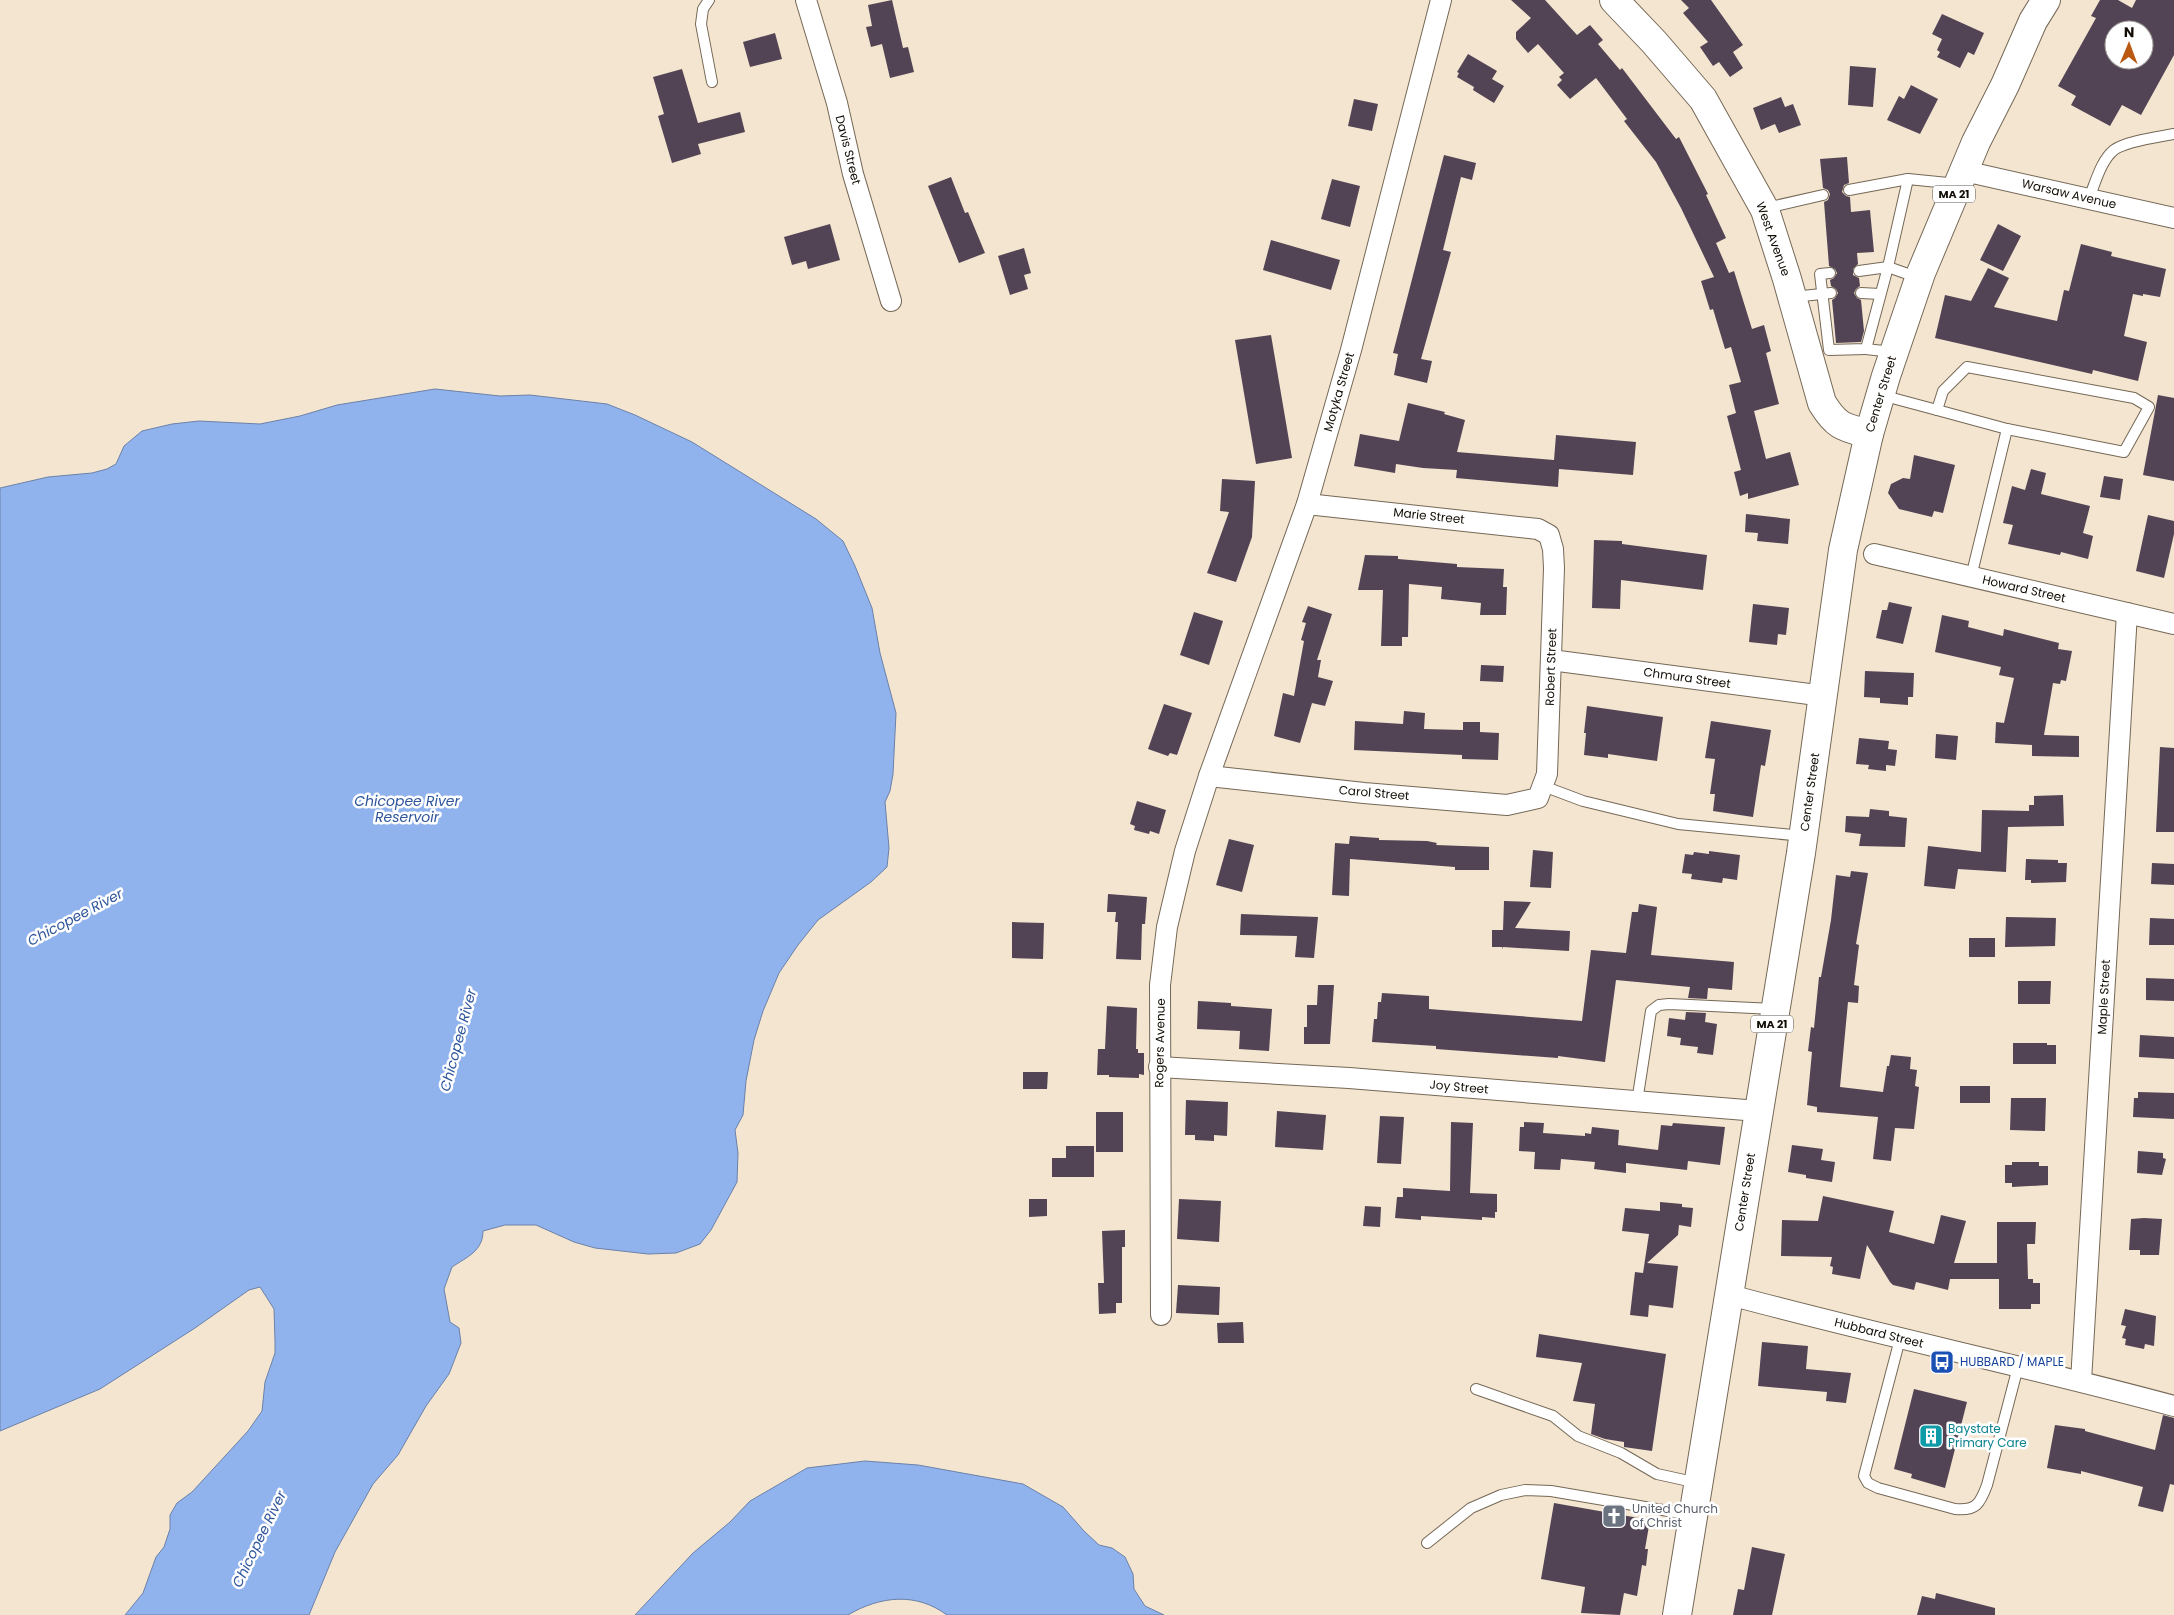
<svg xmlns="http://www.w3.org/2000/svg" width="2174" height="1615" viewBox="0 0 2174 1615" font-family="Poppins,sans-serif">
<style>
.water{fill:#91b3ed;stroke:#6b81a8}
.building{fill:#524455;fill-rule:evenodd}
.lines{fill:none;stroke-linecap:round;stroke-linejoin:round}
.service-casing{stroke:#756856;stroke-width:12}
.minor-casing{stroke:#756856;stroke-width:22}
.secondary-casing{stroke:#756856;stroke-width:30}
.primary-casing{stroke:#756856;stroke-width:30}
.service{stroke:#fff;stroke-width:10}
.minor{stroke:#fff;stroke-width:20}
.secondary{stroke:#fff;stroke-width:28}
.primary{stroke:#fff;stroke-width:28}
.labels{text-anchor:middle;stroke-width:5;stroke-linejoin:round;paint-order:stroke}
.shield{fill:#fff;stroke:#595651;stroke-width:1}
.shield-label{font-size:11px;font-weight:bold;fill:#120d06}
.street-label{font-size:12px;fill:#120d06;stroke:#fff}
.transit-label{font-size:12px;fill:#164399;stroke:#fff;text-anchor:start}
.culture-label{font-size:12px;fill:#0d838f;stroke:#fff;text-anchor:start}
.worship-label{font-size:12px;fill:#5b616d;stroke:#fff;text-anchor:start}
.water-label{font-size:14px;font-style:italic;fill:#2e559b;stroke:#fff}
</style>
<rect width="100%" height="100%" fill="#f4e5d0"/>
<g class="water">
<path d="M435,389L500,396L530,395L607,404L635,415L692,442L816,519L843,541L855,566L872,608L880,653L896,713L893,774L890,791L885,802L889,848L887,867L871,882L818,920L798,945L779,973L763,1011L754,1040L746,1081L743,1115L735,1130L738,1153L737,1182L711,1230L700,1244L676,1253L648,1254L595,1248L574,1242L536,1225H505L483,1231C483,1251 467,1257 452,1267L444,1289L450,1322L459,1328L461,1343L449,1374L426,1406L398,1455L373,1484L335,1552L309,1615H125L143,1593L156,1557L164,1547L170,1529V1515L177,1503L192,1492L248,1431L262,1411L265,1382L275,1353V1341L274,1309L260,1287L249,1290L195,1328L100,1389L0,1431V488L48,477L92,473L107,469L116,464L124,446L142,431L172,424L199,421L260,424L300,416L337,405Z"/>
<path d="M865,1461L918,1465L1023,1484L1063,1507L1084,1531L1099,1545L1112,1548L1125,1557L1133,1574L1134,1589L1145,1606L1164,1615H947C916,1592 880,1596 848,1615H635L693,1553L730,1522L750,1501L807,1468Z"/>
</g>
<g class="building">
<path d="M892,0L903,48L908,47L914,72L890,78L882,44L871,47L866,27L872,26L868,5Z"/>
<path d="M1511,0H1545L1577,35L1590,25L1603,40L1598,44L1620,70L1622,68L1676,139L1679,137L1708,194L1706,195L1726,238L1716,243L1729,273L1734,271L1752,329L1764,325L1771,351L1766,353L1779,404L1754,411L1766,459L1790,452L1799,485L1748,499V493L1740,496L1734,472L1741,470L1727,416L1736,413L1729,385L1741,382L1731,347L1725,349L1713,309L1710,310L1701,281L1714,277L1681,208L1656,162L1624,121L1627,119L1596,78L1570,99L1557,85L1562,80L1559,77L1564,73L1538,44L1528,53L1516,39V32L1531,18Z"/>
<path d="M1681,0H1711L1743,45L1733,52L1743,68L1730,77L1719,62L1713,66L1700,47L1708,42L1683,13L1689,8Z"/>
<path d="M2100,0H2118L2132,8L2136,0H2174V55L2141,115L2122,105L2110,126L2071,105L2076,96L2058,86L2096,18L2091,16ZM2114,30H2144V60H2114Z"/>
<path d="M1942,14L1984,33L1974,55L1968,52L1960,68L1937,57L1940,52L1937,50L1942,39L1932,34Z"/>
<path d="M775,33L782,59L750,67L743,42Z"/>
<path d="M1468,54L1497,71L1492,79L1504,86L1494,103L1473,90L1474,87L1457,77L1459,73L1457,72Z"/>
<path d="M1850,66L1876,68L1873,107L1848,105Z"/>
<path d="M682,69L698,123L740,112L745,132L698,144L701,154L672,163L658,116L664,114L653,77Z"/>
<path d="M1911,85L1938,99L1920,134L1887,120L1899,96L1904,99Z"/>
<path d="M1781,97L1785,107L1793,104L1801,125L1779,133L1775,124L1761,130L1753,108Z"/>
<path d="M1354,99L1378,104L1372,131L1348,126Z"/>
<path d="M1444,155L1476,163L1472,180L1461,177L1443,250L1451,252L1421,359L1432,361L1427,383L1394,375L1398,354L1393,353Z"/>
<path d="M1847,157L1849,183L1844,185L1842,192L1846,196L1850,197L1851,212L1870,210L1874,252L1857,253L1858,264L1853,269V275L1859,278L1860,286L1856,289L1854,293L1857,298L1861,300L1864,331L1861,342L1836,343L1832,300L1835,298L1838,293L1836,289L1831,286L1830,280L1834,278L1837,273L1835,269L1829,266L1824,202L1828,200L1830,194L1828,190L1823,188L1820,159Z"/>
<path d="M951,177L965,213L968,212L985,253L959,263L928,186Z"/>
<path d="M1332,179L1360,186L1350,227L1321,219Z"/>
<path d="M830,224L840,260L808,269L806,261L792,265L784,237Z"/>
<path d="M1998,224L2021,236L2003,271L1980,260Z"/>
<path d="M1271,240L1340,260L1331,290L1263,270Z"/>
<path d="M2081,244L2112,252L2111,256L2166,269L2160,297L2143,294V296L2133,294L2124,336L2147,342L2138,381L2093,370L2092,374L1935,338L1945,295L1971,301L1988,268L2009,278L1994,307L2057,321L2064,290L2069,291Z"/>
<path d="M1024,248L1031,273L1024,275L1028,289L1010,295L998,256Z"/>
<path d="M1271,335L1292,458L1256,464L1235,340Z"/>
<path d="M2158,395L2174,398V481L2143,475Z"/>
<path d="M1408,403L1445,412L1444,414L1465,420L1457,452L1554,460L1556,435L1636,442L1633,475L1559,469L1558,487L1456,478L1457,470L1423,468L1396,464L1395,473L1354,466L1360,434L1399,441Z"/>
<path d="M1914,455L1955,465L1943,513L1934,511L1932,517L1899,509L1888,493L1891,484L1903,478L1910,479Z"/>
<path d="M2031,469L2046,473L2041,494L2090,506L2083,533L2093,536L2088,559L2061,552L2060,555L2008,544L2013,525L2003,523L2012,486L2025,490Z"/>
<path d="M2104,476L2123,479L2120,500L2100,497Z"/>
<path d="M1222,479L1255,481L1252,537L1236,582L1207,573L1229,512L1220,511Z"/>
<path d="M1746,514L1790,519L1788,544L1757,541L1758,533L1745,532Z"/>
<path d="M2148,515L2174,521V534L2164,578L2136,571Z"/>
<path d="M1594,540L1622,541V544L1707,555L1703,590L1621,580L1620,609L1592,608Z"/>
<path d="M1365,555L1398,556V559L1457,564V567L1504,569L1503,587H1507L1506,615H1480L1481,603L1441,599L1442,587L1409,584L1408,637H1402V646H1381L1383,590H1358Z"/>
<path d="M1889,602L1912,607L1903,644L1876,638L1882,610H1887Z"/>
<path d="M1753,604L1789,608L1786,635L1778,634L1777,645L1749,642Z"/>
<path d="M1308,606L1332,614L1317,660H1321L1318,677L1333,681L1325,706L1312,703L1300,743L1274,736L1283,693L1294,696L1304,641L1301,640L1306,623L1302,622Z"/>
<path d="M1194,612L1223,621L1209,665L1180,655Z"/>
<path d="M1942,615L1969,621L1968,627L2003,636L2004,629L2059,643L2058,649L2072,651L2066,681L2061,680L2060,684L2053,683L2044,735L2079,736V757L2032,756V745L1995,743L1996,722L2004,723L2014,678L1999,675L2001,667L1935,652Z"/>
<path d="M1481,665L1504,666L1503,682L1480,681Z"/>
<path d="M1865,671L1914,673L1913,697H1908V705L1880,703V698L1864,697Z"/>
<path d="M1164,704L1192,713L1177,755L1170,753L1168,756L1148,749Z"/>
<path d="M1587,706L1663,717L1657,761L1608,754V758L1584,755L1586,733H1584Z"/>
<path d="M1404,711L1425,713L1424,729L1463,730V722H1480V732L1499,733L1498,760L1462,759V755L1354,750L1355,721L1403,724Z"/>
<path d="M1711,721L1771,730L1765,766L1761,765L1753,817L1713,811L1715,794H1710L1715,759L1705,758Z"/>
<path d="M1936,734L1958,736L1956,760L1935,758Z"/>
<path d="M1859,738L1889,741L1888,749L1897,750L1895,766L1886,765V771L1868,769L1869,765L1856,764Z"/>
<path d="M2160,747L2174,748V832H2156Z"/>
<path d="M2063,795L2064,826L2008,827L2006,872L1958,869L1955,889L1924,886L1928,846L1981,852L1982,810L2029,811V805H2034V796Z"/>
<path d="M1137,801L1166,810L1159,834L1150,831L1149,834L1134,830L1135,826L1130,824Z"/>
<path d="M1870,809L1889,811V816L1907,818L1905,847L1859,846L1861,834L1845,832L1846,816L1869,817Z"/>
<path d="M1350,836L1379,838V840L1427,841L1437,843L1436,845L1489,847V870H1455V867L1350,859L1349,896L1332,895L1335,843L1349,844Z"/>
<path d="M1229,839L1254,845L1242,892L1216,885Z"/>
<path d="M1533,850L1553,852L1551,888L1530,887Z"/>
<path d="M1709,851L1740,855L1737,880L1723,878L1722,883L1691,879L1692,874L1682,873L1685,854L1693,855L1694,852L1709,854Z"/>
<path d="M2026,859L2058,860V863H2067L2066,882L2031,883V880H2025Z"/>
<path d="M2152,863L2174,864V885L2151,884Z"/>
<path d="M1851,871L1868,873L1856,944L1859,945L1854,985L1859,986L1858,1003L1848,1002L1840,1087L1883,1092L1887,1066H1889L1891,1055L1911,1057L1910,1069L1917,1070L1915,1086L1919,1087L1914,1129L1895,1128L1891,1161L1873,1159L1878,1117L1817,1112V1107L1807,1105L1812,1052L1808,1051L1811,1027L1814,1028L1819,977H1821L1831,920L1836,875L1850,877Z"/>
<path d="M1108,894L1147,897L1145,924H1142L1141,960L1116,959L1118,922H1115L1116,912H1107Z"/>
<path d="M1504,901L1531,902L1515,928L1570,931L1569,951L1503,947L1502,949V947H1492V930H1503Z"/>
<path d="M1639,904L1657,907L1651,955L1734,962L1732,990L1708,988L1707,999L1688,998L1690,987L1616,980L1605,1062L1558,1056V1058L1436,1049V1046L1372,1042L1374,1019H1377L1378,1002H1381L1382,993L1429,996V1009L1582,1021L1591,950L1626,953L1632,912H1638Z"/>
<path d="M1241,914L1318,917L1314,958L1295,957L1297,936L1240,935Z"/>
<path d="M2006,917L2056,918L2055,946L2005,947Z"/>
<path d="M2150,918L2174,919V945H2149Z"/>
<path d="M1012,922L1044,923L1043,959L1012,958Z"/>
<rect x="1969" y="938" width="26" height="19"/>
<path d="M2146,978L2174,979V1001L2146,1000Z"/>
<path d="M2018,981H2051L2050,1004H2018Z"/>
<path d="M1318,985H1334L1330,1044H1304V1027H1307V1005H1317Z"/>
<path d="M1198,1001L1231,1003V1006L1272,1009L1269,1051L1239,1049L1240,1031L1197,1029Z"/>
<path d="M1107,1006L1137,1008L1136,1049H1138V1053H1144V1075L1139,1074V1078L1109,1077V1075H1097L1098,1049H1105Z"/>
<path d="M1686,1012L1706,1013L1705,1022L1717,1024L1713,1055L1697,1053L1698,1047L1680,1045L1681,1038L1667,1036L1669,1018L1685,1020Z"/>
<path d="M2140,1035L2174,1037V1059L2139,1057Z"/>
<path d="M2013,1043H2047V1045H2056V1064H2013Z"/>
<path d="M1023,1072H1048L1047,1089H1023Z"/>
<rect x="1960" y="1086" width="30" height="17"/>
<path d="M2138,1092L2174,1093V1119L2133,1117L2134,1098H2138Z"/>
<path d="M2011,1098H2046L2045,1131L2010,1130Z"/>
<path d="M1186,1100L1228,1102L1227,1136L1214,1135V1141L1195,1140V1135H1185Z"/>
<path d="M1277,1111L1326,1115L1323,1150L1275,1147Z"/>
<rect x="1096" y="1112" width="27" height="40"/>
<path d="M1380,1116L1404,1117L1401,1164L1377,1163Z"/>
<path d="M1451,1122L1473,1123L1470,1193L1497,1194V1212H1495V1218L1482,1217V1220L1421,1216V1220L1395,1218L1397,1197H1403V1188L1450,1191Z"/>
<path d="M1524,1122L1544,1123L1543,1133L1585,1136V1133L1591,1134L1592,1127L1619,1130L1618,1145L1658,1150L1661,1125L1672,1126L1673,1123L1725,1127L1720,1165L1688,1161L1687,1170L1626,1163V1173L1594,1169L1595,1162L1561,1159L1560,1170L1534,1169L1535,1152L1519,1151L1520,1127H1524Z"/>
<path d="M1792,1145L1823,1149L1821,1160L1835,1162L1832,1182L1806,1178V1175L1788,1172Z"/>
<path d="M1066,1146H1094V1177H1052V1158H1066Z"/>
<path d="M2138,1151L2163,1153V1158L2166,1159L2162,1175L2137,1173Z"/>
<path d="M2012,1162H2039V1166H2048V1185L2012,1187V1183H2005V1165H2012Z"/>
<path d="M1823,1196L1894,1211L1889,1232L1934,1244L1941,1215L1966,1221L1954,1263H1997V1222H2036L2035,1244H2027L2028,1279H2033V1283H2040V1304H2031V1309H1999V1279H1950L1948,1290L1916,1282L1914,1290L1893,1285L1890,1282L1867,1245L1860,1279L1832,1274L1833,1267L1830,1266L1832,1257L1781,1256L1782,1220L1818,1221Z"/>
<path d="M1029,1199H1047V1216L1029,1217Z"/>
<path d="M1179,1199L1221,1201L1219,1242L1177,1239Z"/>
<path d="M1660,1202L1682,1204V1207L1693,1208L1691,1227L1679,1225L1678,1235L1647,1263L1678,1266L1673,1308L1649,1305L1648,1317L1630,1315L1635,1272L1643,1273L1649,1234L1622,1231L1625,1208L1660,1211Z"/>
<path d="M1365,1206L1381,1207L1380,1227L1363,1226Z"/>
<path d="M2144,1218L2162,1219L2159,1255H2140V1250H2129L2131,1219Z"/>
<path d="M1125,1230V1247H1122V1303H1116V1313L1099,1314L1098,1283H1104L1102,1231Z"/>
<path d="M1178,1285L1220,1287L1219,1315L1176,1313Z"/>
<path d="M2125,1309L2156,1316L2154,1346L2145,1344L2144,1349L2125,1345L2126,1339L2122,1338L2126,1326L2121,1325Z"/>
<path d="M1243,1322L1244,1343H1218L1217,1323Z"/>
<path d="M1539,1334L1666,1354L1652,1451L1624,1447V1442L1605,1439L1591,1434L1595,1404L1573,1401L1582,1363L1536,1357Z"/>
<path d="M1762,1342L1808,1346L1806,1369L1851,1373L1846,1403L1826,1401L1827,1392L1758,1386Z"/>
<path d="M1914,1389L1967,1402L1945,1488L1911,1478L1912,1474L1894,1469Z"/>
<path d="M2163,1415L2174,1418V1485L2170,1484L2163,1512L2138,1506L2143,1487L2081,1471V1474L2047,1468L2055,1425L2085,1429V1431L2155,1450Z"/>
<path d="M1554,1503L1650,1520L1645,1549H1648L1646,1566L1642,1565L1637,1596L1624,1593L1620,1615L1581,1613L1585,1587L1541,1579Z"/>
<path d="M1752,1547L1785,1554L1772,1615H1733L1738,1589L1744,1590Z"/>
<path d="M1936,1593L1995,1608V1615H1917L1922,1596L1935,1599Z"/>
</g>
<g class="lines">
<g class="service-casing">
<g id="service">
<path d="M709,0L703,9L701,24L712,82"/>
<path d="M1849,190L1908,179"/>
<path d="M2089,198C2095,184 2101,160 2114,150C2126,141 2159,137 2174,134"/>
<path d="M1766,208L1823,195"/>
<path d="M1830,273L1820,274L1829,350L1866,349L1888,267L1859,271"/>
<path d="M1919,278L1888,267L1908,179L1958,184"/>
<path d="M1861,293L1880,294"/>
<path d="M1793,297L1831,293"/>
<path d="M1866,349L1892,352"/>
<path d="M1967,367L2134,398L2149,407L2124,452L2007,429L1937,410L1943,391Z"/>
<path d="M1881,395L1937,410"/>
<path d="M1971,577L2007,429"/>
<path d="M1543,786L1583,801L1678,824L1803,836"/>
<path d="M1637,1102L1651,1011L1659,1005L1669,1004L1774,1009"/>
<path d="M1900,1339L1864,1476L1868,1483L1878,1488L1955,1509C1976,1511 1980,1504 1987,1485L2018,1367"/>
<path d="M1476,1389L1553,1416L1578,1436L1621,1453L1657,1474L1698,1483"/>
<path d="M1427,1543L1471,1508L1501,1495L1525,1490L1551,1491L1692,1515"/>
</g>
</g>
<g class="minor-casing">
<g id="minor">
<path d="M806,0L837,103L853,174L891,301"/>
<path d="M1964,171L2174,218"/>
<path d="M1874,554L2174,624"/>
<path d="M1551,660L1824,696"/>
<path d="M1209,776L1364,793L1507,805L1538,798L1547,774L1554,568L1553,549L1549,535L1538,529L1307,504"/>
<path d="M1159,1067L1349,1078L1758,1111"/>
<path d="M1730,1295C1877,1335 2026,1366 2174,1406"/>
<path d="M1161,1315L1160,985L1167,927L1185,851L1209,776L1307,504L1351,350L1441,0"/>
<path d="M2081,1381L2127,613"/>
</g>
</g>
<g class="secondary-casing">
<path id="secondary" d="M1614,0L1654,42L1703,99L1765,210L1787,279L1822,403C1837,427 1843,427 1869,434"/>
</g>
<g class="primary-casing">
<path id="primary" d="M1677,1615L1801,853L1843,550L1869,434L1886,376L1921,273L1976,142L2005,85L2033,21L2046,0"/>
</g>
<use href="#service" class="service"/>
<use href="#minor" class="minor"/>
<use href="#secondary" class="secondary"/>
<use href="#primary" class="primary"/>
</g>
<defs>
<g id="bus-square" transform="scale(1.25)"><rect x="-9" y="-9" width="18" height="18" rx="4" fill="#1a4fb4" stroke="#fff"/><path d="M-5-6H5V4H4V6H2V4H-2V6H-4V4H-5ZM-3.5-4V0h7V-4ZM-3.5 1.2v1.5H-2V1.2ZM2 1.2v1.5H3.5V1.2Z" fill="#fff"/></g>
<g id="building-square" transform="scale(1.25)"><rect x="-9" y="-9" width="18" height="18" rx="4" fill="#0f9aa8" stroke="#fff"/><path d="M-4-6H4V6H1V3H-1V6H-4ZM-2.5-4.3h1.7v1.8h-1.7ZM.8-4.3h1.7v1.8H.8ZM-2.5-1h1.7V.8h-1.7ZM.8-1h1.7V.8H.8Z" fill="#fff"/></g>
<g id="church-square" transform="scale(1.25)"><rect x="-9" y="-9" width="18" height="18" rx="4" fill="#6b7280" stroke="#fff"/><path d="M-1.2-6h2.4v3.5h3.3v2.4h-3.3V6h-2.4V-.1h-3.3v-2.4h3.3Z" fill="#fff"/></g>
</defs>
<g fill-rule="evenodd">
<use href="#bus-square" x="1942" y="1362"/>
<use href="#building-square" x="1931" y="1436"/>
<use href="#church-square" x="1614" y="1516"/>
</g>
<g class="labels">
<g class="shield">
<rect x="1933" y="185.5" width="42" height="17" rx="4"/>
<rect x="1751" y="1015.5" width="42" height="17" rx="4"/>
</g>
<g class="shield-label">
<text x="1954" y="198">MA 21</text>
<text x="1772" y="1028">MA 21</text>
</g>
<g class="street-label">
<text transform="translate(848 150) rotate(76)" y="4">Davis Street</text>
<text transform="translate(2069 194) rotate(13)" y="4">Warsaw Avenue</text>
<text transform="translate(1773 239) rotate(70)" y="4">West Avenue</text>
<text transform="translate(1339 392) rotate(-74)" y="4">Motyka Street</text>
<text transform="translate(1881 394) rotate(-73)" y="4">Center Street</text>
<text transform="translate(1429 516) rotate(6)" y="4">Marie Street</text>
<text transform="translate(2024 589) rotate(13)" y="4">Howard Street</text>
<text transform="translate(1551 667) rotate(-88)" y="4">Robert Street</text>
<text transform="translate(1687 678) rotate(8)" y="4">Chmura Street</text>
<text transform="translate(1810 792) rotate(-82)" y="4">Center Street</text>
<text transform="translate(1374 793) rotate(5)" y="4">Carol Street</text>
<text transform="translate(2104 997) rotate(-87)" y="4">Maple Street</text>
<text transform="translate(1160 1043) rotate(-89)" y="4">Rogers Avenue</text>
<text transform="translate(1459 1087) rotate(5)" y="4">Joy Street</text>
<text transform="translate(1745 1192) rotate(-81)" y="4">Center Street</text>
<text transform="translate(1879 1333) rotate(14)" y="4">Hubbard Street</text>
</g>
<g class="transit-label">
<text x="1960" y="1366">HUBBARD / MAPLE</text>
</g>
<g class="culture-label">
<text x="1948" y="1433">Baystate<tspan x="1948" dy="14">Primary Care</tspan></text>
</g>
<g class="worship-label">
<text x="1632" y="1513">United Church<tspan x="1632" dy="14">of Christ</tspan></text>
</g>
<g class="water-label">
<text x="407" y="806">Chicopee River<tspan x="407" dy="16">Reservoir</tspan></text>
<text transform="translate(75 917) rotate(-28)" y="5">Chicopee River</text>
<text transform="translate(458 1040) rotate(-75)" y="5">Chicopee River</text>
<text transform="translate(259 1539) rotate(-64)" y="5">Chicopee River</text>
</g>
</g>
<g transform="translate(2129 45) rotate(1)"><circle r="24" fill="#ffffff" stroke="#a09e9b"/>
<path d="M0-4L9 19L0 12L-9 19Z" fill="#b95912"/>
<text y="-8" font-size="14" font-weight="bold" text-anchor="middle" fill="#120d06">N</text>
</g>
</svg>
